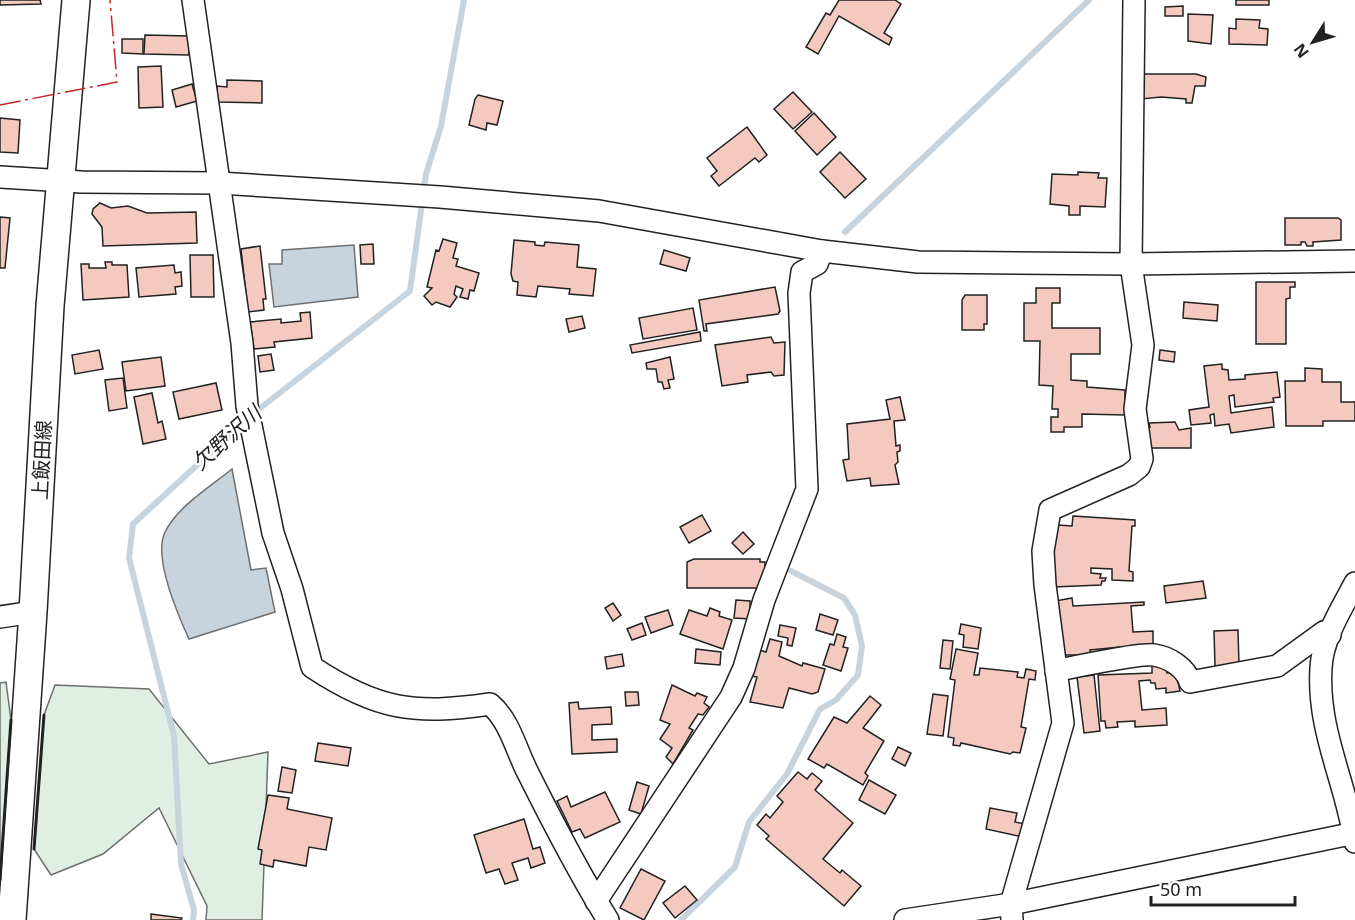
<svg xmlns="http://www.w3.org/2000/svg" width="1355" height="920" viewBox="0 0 1355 920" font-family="'Noto Sans','Noto Sans JP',sans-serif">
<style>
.green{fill:#e0efe3;stroke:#6f6f6f;stroke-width:1.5}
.water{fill:#c7d3dd;stroke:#6f6f6f;stroke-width:1.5}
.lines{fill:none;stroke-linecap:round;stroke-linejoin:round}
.stream{stroke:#c7d3dd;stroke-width:6}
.building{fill:#f3c9c0;stroke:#222;stroke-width:1.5}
.minor-casing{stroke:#222;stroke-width:24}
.major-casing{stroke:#222;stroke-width:30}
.minor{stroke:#fff;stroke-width:21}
.major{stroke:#fff;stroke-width:27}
.wall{stroke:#222;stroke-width:3}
.power{stroke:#c62828;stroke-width:1.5;stroke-dasharray:21 4.5 3 4.5;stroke-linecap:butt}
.labels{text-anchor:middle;stroke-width:4.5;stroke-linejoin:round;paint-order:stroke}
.street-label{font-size:20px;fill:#222;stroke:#fff}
.water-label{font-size:21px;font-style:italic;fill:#222;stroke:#fff}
</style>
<rect width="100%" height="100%" fill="#fff"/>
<g class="green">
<path d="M6,682L11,720L0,880V683Z"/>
<path d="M55,685L149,689L209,764L268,752L262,920H206L207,906L159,808L103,854L51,875L34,849L44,715Z"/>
</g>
<g class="water">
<path d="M354,245L358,297L274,307L269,264H282V250Z"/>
<path d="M232,469L251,570L266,568L275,612L189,639C178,615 153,557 165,532C178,506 210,487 232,469Z"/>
</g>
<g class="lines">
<g class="stream">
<path d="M845,232L1089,0"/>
<path d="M254,413L410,291L426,174L441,126L464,0"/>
<path d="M193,920L194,910L181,864L174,736L129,558L133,524L244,422"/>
<path d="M681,920L735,867L749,822L787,774L820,709L836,700L858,675L862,646L855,615L844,598L791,571"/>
</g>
</g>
<g class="building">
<path d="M0,0H40L41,4L0,5Z"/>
<path d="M839,0H895L901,4L884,33L892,38L889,45L839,16L818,54L806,47L826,13L830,15Z"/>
<rect x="1236" y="0" width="33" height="5"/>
<path d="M1183,6V16H1165V7Z"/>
<path d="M1188,14L1213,15L1211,44L1188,41Z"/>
<path d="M1236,19L1260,20L1259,28L1268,29L1267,45L1229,44V28L1236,29Z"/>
<path d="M145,35L189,36V55L144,54Z"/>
<path d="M122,39H143V54L122,53Z"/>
<path d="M161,66L163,107L139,108L138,67Z"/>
<path d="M1142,74H1196L1206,77L1205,86H1195L1192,103H1186V99L1161,97L1141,99Z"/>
<path d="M227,80L262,81V103L217,102V86L227,87Z"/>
<path d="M192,84L197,101L176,107L172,90Z"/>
<path d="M793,92L812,112L793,129L774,109Z"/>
<path d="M478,95L503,101L497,125L487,123L486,130L469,125L475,99Z"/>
<path d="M814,113L836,137L817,155L795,131Z"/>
<path d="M0,118L20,120L18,153L0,152Z"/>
<path d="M747,127L767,155L759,162L755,158L719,186L711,176L717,171L707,158Z"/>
<path d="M840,152L866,179L845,198L820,172Z"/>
<path d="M1078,172L1099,173L1098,178H1107L1105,207L1080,206V215H1069V206L1050,204L1052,174L1078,175Z"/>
<path d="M100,203L111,208L128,206L147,213L196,212L197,243L103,246L102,227L92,214L93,209Z"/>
<path d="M0,217L10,218L5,268H0Z"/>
<path d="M1285,218H1338L1341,220V240L1313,242V246H1307L1305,242H1301V245H1285Z"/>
<path d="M443,239L457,243L453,258L458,259L456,266L479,273L474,291L470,290L468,299L460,297L463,289L456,286L454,294L457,297L450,307L436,302L432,305L424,296L432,288L427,287L436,250L439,251Z"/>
<path d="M514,240L535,242V245L544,246L545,242L579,245L577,267L596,269L593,296L569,294L570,289L538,286L536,297L517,295L518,282L513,281L511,274Z"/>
<path d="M373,244L374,264H361L360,245Z"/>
<path d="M260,246L266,299H263L264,310L248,312L241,249Z"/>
<path d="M664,250L690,258L686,271L660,264Z"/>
<path d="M190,255H213L214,297H191Z"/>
<path d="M105,262H112V265H127L129,297L83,300L81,264H89V268H106Z"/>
<path d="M174,265L175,273L181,272L182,286L175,287L176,294L139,297L136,268Z"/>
<path d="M1256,282H1295V287H1290V298L1286,299V344H1256Z"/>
<path d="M775,287L780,311L778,314L706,324L707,331H704L699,300Z"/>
<path d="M1036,288H1060V303H1052V328H1100V354H1071V380L1087,381V387L1125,390V415L1082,414V427H1064V432H1051V417H1058V409H1052L1053,386L1039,385L1040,341H1024V303H1036Z"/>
<path d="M965,295H987V324H984V330H962V300Z"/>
<path d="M1184,302L1218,305L1217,321L1183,318Z"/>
<path d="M693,308L697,330L643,339L639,318Z"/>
<path d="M310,312L312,338L274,342L275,347L254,349L250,322L281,319V323L301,321L300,313Z"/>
<path d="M582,316L585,328L569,332L566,319Z"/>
<path d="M700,332L701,341L632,353L630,345Z"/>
<path d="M771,337L774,343L785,342L784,375L774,376L771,372L747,375L748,382L722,386L715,345Z"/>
<path d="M99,350L103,369L75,374L72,355Z"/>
<path d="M1160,350L1175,352L1174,362L1159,360Z"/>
<path d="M271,354L274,370L260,372L258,356Z"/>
<path d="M161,357L165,386L126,391L122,362Z"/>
<path d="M670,357L674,379L668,380L670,388L664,389L662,382H658L656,369H647L646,363Z"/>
<path d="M1222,364V369L1228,370L1229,380L1245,379V375L1277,372L1280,397L1273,398L1274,402L1235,407L1234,395L1229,396L1231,413L1272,407L1274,427L1231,433L1229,424L1215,426L1214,414L1210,415L1211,423L1191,425L1189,410L1209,407L1204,366Z"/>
<path d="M1305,368L1322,369V382H1341V402H1355V421H1323V426H1286L1285,381H1305Z"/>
<path d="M123,378L127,408L109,411L105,380Z"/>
<path d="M216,383L222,410L179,419L173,392Z"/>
<path d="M152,393L158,423L162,421L166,439L143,444L134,397Z"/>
<path d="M900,397L905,420L894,421L896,446L900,445V451L897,452L898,462L895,465L899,484L871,486L870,478L847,481L843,460L849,459L847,424L890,419L886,400Z"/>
<path d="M1175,422L1179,430L1191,428V448H1148L1142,428L1150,427L1149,423Z"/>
<path d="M702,515L711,531L689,543L680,527Z"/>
<path d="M1073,516L1135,520V526H1132L1129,571L1133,572V581L1112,580V569L1091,568V573L1101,574L1100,578H1106L1105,581H1102L1101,585L1053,587L1051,539L1058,525L1072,526Z"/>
<path d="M743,532L754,544L743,554L732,543Z"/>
<path d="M694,559H760V562H765V588H687V562Z"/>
<path d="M1203,581L1206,598L1166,603L1164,586Z"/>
<path d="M1072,598L1073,606L1144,602V605L1131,606L1133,632L1153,631V645L1120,650V647L1090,650L1091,655H1064L1055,601Z"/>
<path d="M736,600L750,601V619L734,618Z"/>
<path d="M613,603L621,615L613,621L605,608Z"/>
<path d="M710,608L720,612L719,616L732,620L723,649L680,634L689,610L707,616Z"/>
<path d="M668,610L673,625L651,633L645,617Z"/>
<path d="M820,614L838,620L833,635L816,630Z"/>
<path d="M642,623L646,635L632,640L627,629Z"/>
<path d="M961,624L981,628L978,649L963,647L964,635L959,634Z"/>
<path d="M780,625L796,628L792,646L787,645L788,638L778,636Z"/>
<path d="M1238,630L1239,666H1215L1214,631Z"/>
<path d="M837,634L846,637L843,647L848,648L841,671L823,665L830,644L834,645Z"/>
<path d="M770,639L782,642L779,656L802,666L803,663L825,669L818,692L812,694L789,688L783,708L750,702L757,677L751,676L759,650L766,652Z"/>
<path d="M943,640L953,641L950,669L940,668Z"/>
<path d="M696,649L721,652L720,665L695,663Z"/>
<path d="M956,649L978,653L974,675H979L980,668L1018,672L1017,677L1024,678L1026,669L1036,671L1035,680L1029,679L1021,727L1026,728L1020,753L1013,752L1010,754L961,743L960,746L953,745L954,738L948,737L955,680L950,679Z"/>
<path d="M622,654L624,666L607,669L605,657Z"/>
<path d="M1152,666H1166L1167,673L1176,672L1180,691L1166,693V688L1156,689L1155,683H1151L1150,680L1139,681L1142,710L1166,708L1167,725L1135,727V721L1117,722L1118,727L1106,728L1105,721H1101L1098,675L1152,673Z"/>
<path d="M1094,675L1100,731L1084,733L1077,677Z"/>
<path d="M672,685L695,696L697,693L707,697L704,703L709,707L703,715L698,714L689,728L693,730L673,764L666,757L672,748L660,739L670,724L660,720Z"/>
<path d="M625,692H638L639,705L626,706Z"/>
<path d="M933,694L948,696L943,736L927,734Z"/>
<path d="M870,696L881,705L863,728L884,741L865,773L868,776L863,785L827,764L824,768L808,759L834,717L847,723Z"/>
<path d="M578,702L579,709L611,707L612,724L592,725V740L617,739V752L572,754L569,703Z"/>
<path d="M318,743L351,748L348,766L315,761Z"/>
<path d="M898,747L911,753L905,766L892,759Z"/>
<path d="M282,767L296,770L292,793L278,791Z"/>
<path d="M798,772L807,779L812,773L822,781L815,790L853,823L823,859L840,873L842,870L861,886L844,906L766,839L769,836L757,825L766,814L770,818L783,802L777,796Z"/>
<path d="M869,780L896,795L885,814L859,800Z"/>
<path d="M637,782L649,786L641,814L629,810Z"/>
<path d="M605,792L620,822L585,838L580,829L572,832L557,801L567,796L571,807Z"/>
<path d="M268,795L289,798L287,809L332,818L326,850L309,847L306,866L274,860L273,867L260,864L262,850L258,849Z"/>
<path d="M990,808L1017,813L1015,822L1026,824L1023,837L986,829Z"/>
<path d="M524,819L533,849L540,847L545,863L531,868L528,858L512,863L518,880L505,884L499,869L486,873L474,835Z"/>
<path d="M641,869L665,881L644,920L620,908Z"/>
<path d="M685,886L697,900L675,918L663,903Z"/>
<path d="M151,914L182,918L181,920H151Z"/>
</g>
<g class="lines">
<g class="minor-casing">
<g id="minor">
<path d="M193,0L242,343L247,406L273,533L292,589L312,667C377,710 414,715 490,704C510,721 516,750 528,773C553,823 578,872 608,920"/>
<path d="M0,177L81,182L219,183L440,197L599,211L822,251L918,262L1131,264L1355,261"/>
<path d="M1355,583C1342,608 1322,639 1321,668C1317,731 1346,782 1355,842"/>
<path d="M0,617L33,612"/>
<path d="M1056,671C1072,667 1141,653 1154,655C1169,657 1186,668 1190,682L1277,666L1324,632L1330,635"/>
<path d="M596,901L731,697L744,668L764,600L807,489L799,293L802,272L817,264L822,251"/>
<path d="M905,920L1011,904L1355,833"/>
<path d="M1012,920L1011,904L1063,723L1045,585L1043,551L1050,510L1129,475L1139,467L1142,459L1135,409L1143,345L1131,264L1134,0"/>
</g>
</g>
<g class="major-casing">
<path id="major" d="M12,920L33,612L50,306L76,0"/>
</g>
<use href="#minor" class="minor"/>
<use href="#major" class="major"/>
<g class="wall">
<path d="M34,849L44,715"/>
<path d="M0,880L11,720"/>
</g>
<path class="power" d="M0,105L117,82L110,0"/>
</g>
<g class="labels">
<g class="street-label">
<text transform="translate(42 460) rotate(-87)" y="7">上飯田線</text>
</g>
<g class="water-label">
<text transform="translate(227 438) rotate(-42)" y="7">欠野沢川</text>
</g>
</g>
<g transform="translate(1313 42) rotate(233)" stroke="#ffffff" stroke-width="4.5" paint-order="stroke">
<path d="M0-4.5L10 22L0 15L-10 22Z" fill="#222222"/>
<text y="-9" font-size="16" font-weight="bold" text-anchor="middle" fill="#222222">N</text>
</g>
<path d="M1151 896v9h144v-9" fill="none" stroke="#222222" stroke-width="3"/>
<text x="1160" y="896" font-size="18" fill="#222222" stroke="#ffffff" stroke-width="4.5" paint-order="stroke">50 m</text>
</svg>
